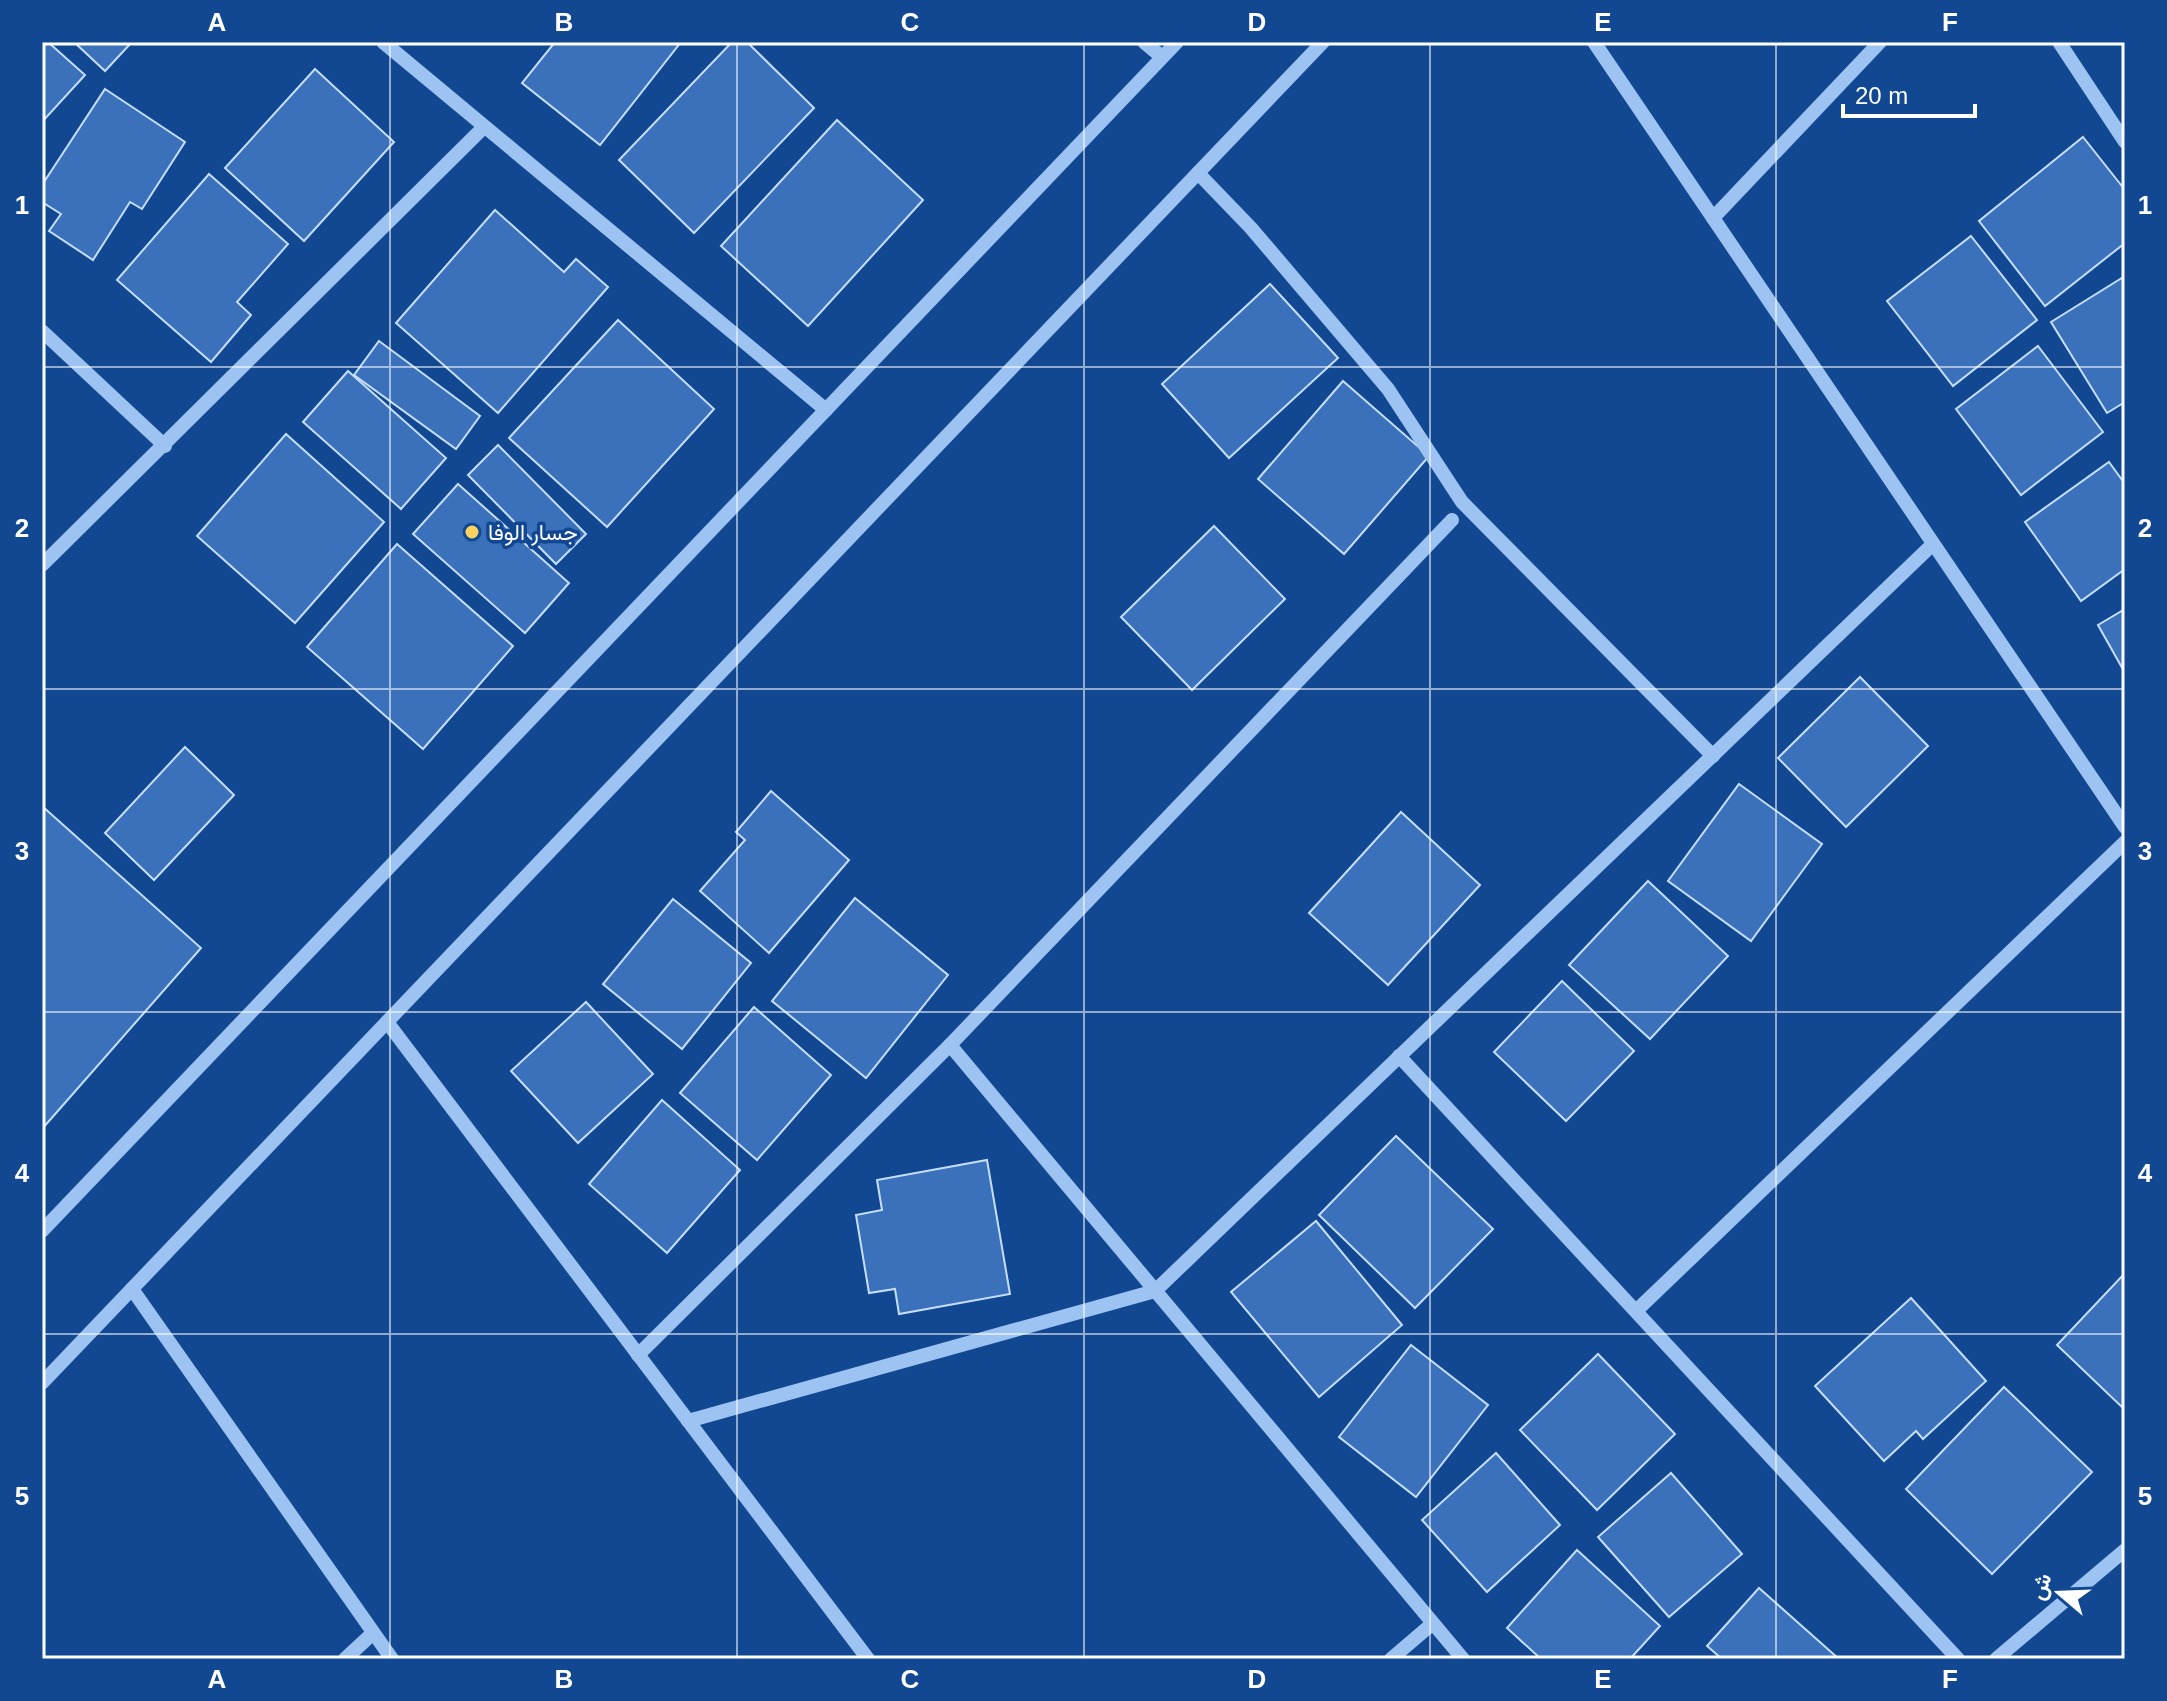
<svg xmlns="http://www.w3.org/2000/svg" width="2167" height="1701" viewBox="0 0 2167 1701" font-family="Helvetica,Vazirmatn,sans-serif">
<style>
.building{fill:#3a71ba;stroke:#c5defd;stroke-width:2}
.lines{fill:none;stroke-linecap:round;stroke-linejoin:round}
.minor{stroke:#9dc3f2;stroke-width:14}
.grid{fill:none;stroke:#fff;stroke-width:2;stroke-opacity:0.55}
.poi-dot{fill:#ffd25f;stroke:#114891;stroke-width:3}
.labels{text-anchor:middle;stroke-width:7;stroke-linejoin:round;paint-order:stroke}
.poi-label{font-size:22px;fill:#fff;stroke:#114891;text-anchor:start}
.neatline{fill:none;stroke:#fff;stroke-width:3}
.grid-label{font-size:26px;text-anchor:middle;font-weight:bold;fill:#fff}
</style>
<rect width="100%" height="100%" fill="#114891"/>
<g class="building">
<path d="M42,42H48L85,75L42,122Z"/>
<path d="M74,42H132L105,71Z"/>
<path d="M555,42H681L600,145L522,83Z"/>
<path d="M732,42H747L814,108L694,233L619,160Z"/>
<path d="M315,69L394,142L304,241L225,168Z"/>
<path d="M105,89L185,142L142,209L130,202L93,260L49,231L61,214L42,202V185Z"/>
<path d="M837,120L923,200L808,326L721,246Z"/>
<path d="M2083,137L2125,190V243L2045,306L1979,221Z"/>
<path d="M209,174L288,244L237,302L251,315L211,362L117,280Z"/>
<path d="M495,210L564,272L576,259L608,287L498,413L396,323Z"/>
<path d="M1971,236L2037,320L1953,386L1887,301Z"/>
<path d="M2125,276V402L2107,413L2051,322Z"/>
<path d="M1270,284L1338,358L1229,458L1162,384Z"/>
<path d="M618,320L714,409L607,527L509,438Z"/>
<path d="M379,341L480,416L456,449L354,375Z"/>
<path d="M2038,346L2103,432L2021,495L1956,409Z"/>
<path d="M348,371L446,458L401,509L303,422Z"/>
<path d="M1343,381L1429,456L1344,554L1258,479Z"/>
<path d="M286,434L384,522L295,623L197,536Z"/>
<path d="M498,445L586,534L556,564L468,475Z"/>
<path d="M2109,462L2125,484V569L2081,601L2025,522Z"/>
<path d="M458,484L569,583L525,633L413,534Z"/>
<path d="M1214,526L1285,599L1192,690L1121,617Z"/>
<path d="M397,544L513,646L423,749L307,647Z"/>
<path d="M2125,609V673L2098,625Z"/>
<path d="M1860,677L1928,746L1846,827L1778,758Z"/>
<path d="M185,747L234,795L154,880L105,833Z"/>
<path d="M1739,784L1822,844L1751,941L1668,881Z"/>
<path d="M771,791L849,860L769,953L700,891L745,840L736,832Z"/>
<path d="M42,806L201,948L42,1129Z"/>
<path d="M1401,812L1480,885L1388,985L1309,913Z"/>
<path d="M1648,881L1728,956L1650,1039L1569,965Z"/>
<path d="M855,898L948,975L866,1078L772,1001Z"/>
<path d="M673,899L751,963L682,1049L603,984Z"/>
<path d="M1562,981L1634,1051L1566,1121L1494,1052Z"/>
<path d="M586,1002L653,1074L578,1143L511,1071Z"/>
<path d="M754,1007L831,1075L757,1160L680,1093Z"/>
<path d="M662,1100L740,1170L667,1253L589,1184Z"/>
<path d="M1396,1136L1493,1229L1415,1308L1319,1215Z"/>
<path d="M987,1160L1010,1294L899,1314L895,1289L869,1293L856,1215L882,1210L877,1180Z"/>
<path d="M1316,1221L1402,1325L1319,1397L1231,1292Z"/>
<path d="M2125,1273V1410L2057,1345Z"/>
<path d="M1911,1298L1986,1381L1923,1439L1916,1431L1884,1461L1815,1386Z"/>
<path d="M1411,1345L1488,1405L1416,1497L1339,1437Z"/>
<path d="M1598,1354L1675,1434L1597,1510L1520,1430Z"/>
<path d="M2004,1387L2092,1472L1992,1574L1906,1489Z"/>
<path d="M1496,1453L1560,1525L1487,1592L1422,1520Z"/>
<path d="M1671,1473L1742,1554L1669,1617L1598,1537Z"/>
<path d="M1577,1550L1660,1626L1630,1659H1541L1507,1628Z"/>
<path d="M1759,1588L1839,1659H1722L1707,1646Z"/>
</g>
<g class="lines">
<g class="minor">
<path d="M383,42L826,410"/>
<path d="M1144,42L1162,57"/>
<path d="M1594,42L2125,827"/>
<path d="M2059,42L2125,142"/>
<path d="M1198,173L1251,228L1388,389L1462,502L1713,756"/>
<path d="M1713,218L1880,42"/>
<path d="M42,331L165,446"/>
<path d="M1452,520L950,1045L1463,1659"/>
<path d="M42,565L484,127"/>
<path d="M387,1022L868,1659"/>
<path d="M1399,1056L1958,1659"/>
<path d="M42,1231L1177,42"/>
<path d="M132,1289L392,1659"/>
<path d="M1636,1311L2125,842"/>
<path d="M638,1355L950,1045"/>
<path d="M42,1383L1323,42"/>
<path d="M688,1421L1155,1291L1933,544"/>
<path d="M345,1659L373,1633"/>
<path d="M1391,1659L1432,1624"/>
<path d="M1996,1659L2125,1550"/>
</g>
</g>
<path class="grid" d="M390,42V1659M737,42V1659M1084,42V1659M1430,42V1659M1776,42V1659M42,367H2125M42,689H2125M42,1012H2125M42,1334H2125"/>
<circle class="poi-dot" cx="472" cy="532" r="8"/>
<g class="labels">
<g class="poi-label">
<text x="488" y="540">جسار الوفا</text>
</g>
</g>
<rect width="2167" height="1701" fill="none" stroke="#114891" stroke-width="88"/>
<g transform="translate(2059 1593) rotate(289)" stroke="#114891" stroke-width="6" paint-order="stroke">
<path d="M0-6L14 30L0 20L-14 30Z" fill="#ffffff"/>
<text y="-12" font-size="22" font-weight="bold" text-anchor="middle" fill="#ffffff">ش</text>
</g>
<path d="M1843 104v12h132v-12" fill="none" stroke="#ffffff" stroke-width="4"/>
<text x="1855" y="104" font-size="24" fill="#ffffff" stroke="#114891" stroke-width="6" paint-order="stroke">20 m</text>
<rect x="44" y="44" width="2079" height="1613" class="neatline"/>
<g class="grid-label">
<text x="217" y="31">A</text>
<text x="564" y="31">B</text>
<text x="910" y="31">C</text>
<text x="1257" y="31">D</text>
<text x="1603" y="31">E</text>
<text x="1950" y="31">F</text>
<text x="22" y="214">1</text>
<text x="2145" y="214">1</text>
<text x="22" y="537">2</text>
<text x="2145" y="537">2</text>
<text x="22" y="860">3</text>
<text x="2145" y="860">3</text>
<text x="22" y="1182">4</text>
<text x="2145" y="1182">4</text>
<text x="22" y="1505">5</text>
<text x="2145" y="1505">5</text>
<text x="217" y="1688">A</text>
<text x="564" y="1688">B</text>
<text x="910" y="1688">C</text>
<text x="1257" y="1688">D</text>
<text x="1603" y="1688">E</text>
<text x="1950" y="1688">F</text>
</g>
</svg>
